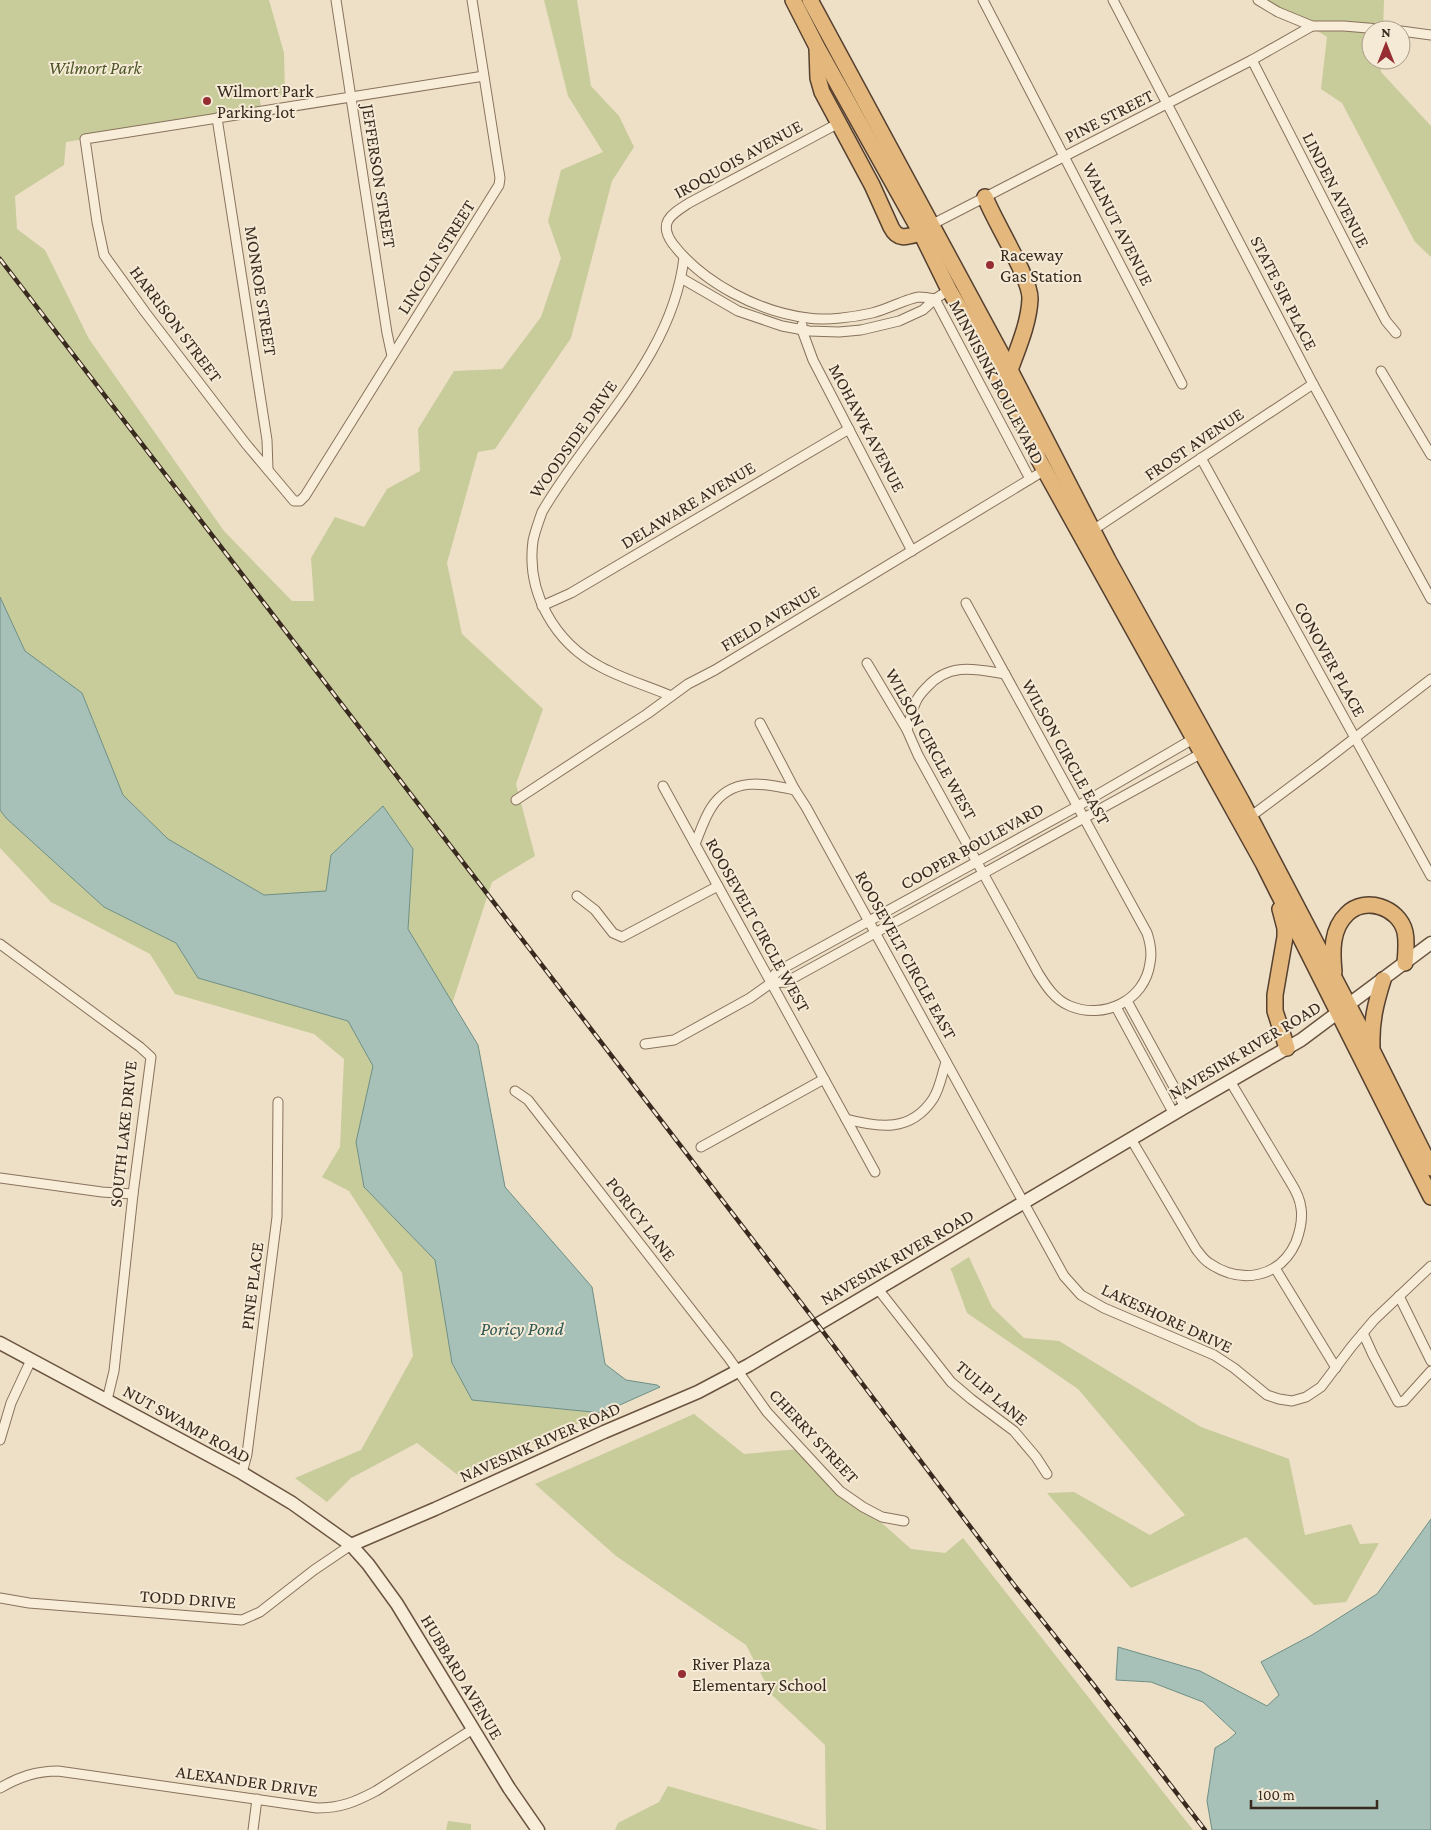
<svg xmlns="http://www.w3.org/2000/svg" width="1431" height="1830" viewBox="0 0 1431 1830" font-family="'Crimson Pro',serif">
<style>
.green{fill:#c8cb9a}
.water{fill:#a7c1b8;stroke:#6e8f85}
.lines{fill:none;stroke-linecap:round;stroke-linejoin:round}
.minor-casing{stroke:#88725c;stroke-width:11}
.secondary-casing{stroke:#6a533f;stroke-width:15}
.trunk-casing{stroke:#564030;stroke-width:18}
.minor{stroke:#f8edd9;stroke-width:9}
.secondary{stroke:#f8edd9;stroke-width:12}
.trunk{stroke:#e4b87c;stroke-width:15}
.rail-casing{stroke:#392a1f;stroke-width:4.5}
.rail{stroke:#f5ead5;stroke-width:2.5;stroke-dasharray:8;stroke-linecap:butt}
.poi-dot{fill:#962d32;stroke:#f5ead5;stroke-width:2}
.labels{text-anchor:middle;stroke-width:4;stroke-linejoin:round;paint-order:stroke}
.park-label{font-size:18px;font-style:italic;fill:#4b5526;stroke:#f5ead5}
.poi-label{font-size:18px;fill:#392a1f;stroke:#f5ead5;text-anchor:start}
.street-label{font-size:18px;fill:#392a1f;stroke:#f5ead5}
.water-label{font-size:19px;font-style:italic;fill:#2f5854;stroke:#f5ead5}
</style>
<rect width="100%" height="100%" fill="#ede0c6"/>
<g class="green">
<path d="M0,0H269L284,53L285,98L259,96L262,111L66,142L64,165L15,196L17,229L45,250L89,339L224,531L292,601H314L311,558L335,517L364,527L387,489L420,471L418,429L454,371L502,369L541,317L561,258L548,221L561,170L603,152L568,96L544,0H577L591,86L619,116L634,147L612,181L571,338L495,449L478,452L447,563L462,634L543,709L516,784L535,856L492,882L452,1004L408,929L413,849L383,806L331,855L326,891L264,895L168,839L123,795L82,693L25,651L0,597Z"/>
<path d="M1267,0H1384L1383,30H1371V60H1382L1381,72L1431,126V257L1415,242L1342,103L1321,89L1327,37Z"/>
<path d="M0,810L6,818L104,907L176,943L198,978L348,1021L373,1066L356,1142L364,1187L435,1260L452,1363L472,1400L602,1413L459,1476L417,1443L351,1478L327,1502L295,1478L361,1450L413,1356L402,1273L349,1191L322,1177L340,1147L344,1059L314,1034L175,994L150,954L51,902L0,848Z"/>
<path d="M969,1257L992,1307L1024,1338L1059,1341L1201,1427L1289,1459L1305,1535L1351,1524L1360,1544L1379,1543L1346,1602L1314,1605L1246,1537L1131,1588L1047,1493L1074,1492L1150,1535L1185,1515L1078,1389L967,1313L952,1272L950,1269Z"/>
<path d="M694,1414L744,1454L799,1449L911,1549L945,1553L963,1538L1193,1830H826L825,1745L772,1695L746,1645L616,1556L535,1484Z"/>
<path d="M668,1786L820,1830H615L618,1823L659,1802Z"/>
<path d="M448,1821L471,1824V1830H446Z"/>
</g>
<g class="water">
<path d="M0,597L25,651L82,693L123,795L168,839L264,895L326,891L331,855L383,806L413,849L408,929L478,1045L505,1187L592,1287L605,1364L626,1380L657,1385L660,1387L602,1413L472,1400L452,1363L435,1260L364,1187L356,1142L373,1066L348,1021L198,978L176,943L104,907L6,818L0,810Z"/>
<path d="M1431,1519V1830H1212L1207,1801L1215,1748L1228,1740L1236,1733L1203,1702L1151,1682L1116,1680L1118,1647L1200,1671L1267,1706L1279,1695L1261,1662L1312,1635L1377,1594Z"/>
</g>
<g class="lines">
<g class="minor-casing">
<g id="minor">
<path d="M336,0L387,333L392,356"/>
<path d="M472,0L500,178L499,185L305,496L300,501H294L246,444L145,312L104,255L97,222L85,139L484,76"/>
<path d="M983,0L1182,384"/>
<path d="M1113,0L1313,384L1431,599"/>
<path d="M1258,0L1278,12L1312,26H1344L1391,30"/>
<path d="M1401,31L1431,35"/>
<path d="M1252,60L1367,285L1386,321L1396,333"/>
<path d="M217,118L267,440L268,470"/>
<path d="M839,123L689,203C672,214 657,222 673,244C703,283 759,312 808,318C825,321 855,317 872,313C886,310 908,298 919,297C924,297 930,298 935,299"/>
<path d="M929,226L1252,60L1312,26"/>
<path d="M681,278L738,311L782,326L809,331L839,332L861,330L899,321L923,310L935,299L949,290"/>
<path d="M935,299L1030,479"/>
<path d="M802,325V330L813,360L912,551"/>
<path d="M1381,371L1431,455"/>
<path d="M1201,458L1431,876"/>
<path d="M1093,530L1313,384"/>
<path d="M542,606L571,593L849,429"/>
<path d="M867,663L907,730L918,755L1038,973C1046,986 1055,1000 1070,1006C1103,1020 1145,1001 1150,963C1152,954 1150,942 1147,933L966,603"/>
<path d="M671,696C648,686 623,679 601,667C555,643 526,593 533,541C535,531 539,521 542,512C590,429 673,357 684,257"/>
<path d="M760,723L795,790L806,807L1064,1276L1081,1295L1104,1308L1214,1355L1234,1368L1267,1395L1279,1399L1292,1401L1306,1397L1321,1387L1352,1346L1374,1320L1431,1266"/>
<path d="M907,730C910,722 911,712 915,704C917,698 921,693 926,688C949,662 975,669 1005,674"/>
<path d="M663,786L846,1119C880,1128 911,1132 933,1099C940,1088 942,1074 946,1062"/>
<path d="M516,800L647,714L688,684L715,670L1045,470"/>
<path d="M1250,817L1321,764L1431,679"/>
<path d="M695,844C700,832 704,819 711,808C731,776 764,783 795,790"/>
<path d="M577,896L595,910L613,933L622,937L718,886"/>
<path d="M0,944L140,1047L151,1057L133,1194L114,1371L107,1400"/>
<path d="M771,983L775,974L780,970L1078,806L1193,739"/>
<path d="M1127,1001L1185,1107"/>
<path d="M1116,1007L1174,1114"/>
<path d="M645,1044L674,1040L750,998L771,983L786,982L1202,753"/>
<path d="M515,1091L528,1100L728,1357L767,1412L840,1491L863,1507L882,1517L904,1521"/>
<path d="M846,1119L875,1172"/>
<path d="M1131,1139L1196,1249C1200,1254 1204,1260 1209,1263C1241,1285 1280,1278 1296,1242C1300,1231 1303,1220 1301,1208C1300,1199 1296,1191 1291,1183L1230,1081"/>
<path d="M701,1147L824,1079"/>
<path d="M0,1178L102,1192L133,1194"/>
<path d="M1275,1268L1336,1368"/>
<path d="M878,1289L951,1382L971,1399L1014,1431L1036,1457L1047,1474"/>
<path d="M1399,1296L1431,1361"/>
<path d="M1363,1333L1373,1355L1398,1402L1404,1401L1431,1371"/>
<path d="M0,1440L11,1403L31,1360"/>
<path d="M242,1473L247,1454L277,1217L278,1102"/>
<path d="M0,1598L29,1603L242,1620L260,1612L314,1570L351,1545"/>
<path d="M0,1788C19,1777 36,1771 58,1771L317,1808C341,1808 355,1802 376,1791L473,1729"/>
<path d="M253,1830L257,1799"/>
</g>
</g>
<g class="secondary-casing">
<g id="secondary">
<path d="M0,1343L242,1473L292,1503L351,1545L368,1564L397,1604L509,1788L538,1830"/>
<path d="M351,1545L435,1509L604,1432L698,1392L749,1365L1185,1107L1301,1040L1431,943"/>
</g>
</g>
<g class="trunk-casing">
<g id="trunk">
<path d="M793,0L817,47L921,233L949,290L975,334L1033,443L1039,460L1263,863L1431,1197"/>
<path d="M810,0L1010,370L1108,560L1241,800L1372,1050L1431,1168"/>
<path d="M817,48L818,78L822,92L872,185L891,227C898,241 907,237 921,233"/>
<path d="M985,197C994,221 1031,279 1030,299C1029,323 1018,348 1010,370"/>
<path d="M1280,909L1285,928V937L1275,995V1011L1287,1048"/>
<path d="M1334,972C1332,952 1331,929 1347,914C1365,896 1399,907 1405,932C1407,942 1406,953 1405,963"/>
<path d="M1372,1046C1371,1022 1376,1002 1383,980"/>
</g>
</g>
<use href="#minor" class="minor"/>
<use href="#secondary" class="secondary"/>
<use href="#trunk" class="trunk"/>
<g class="rail-casing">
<path id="rail" d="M0,259L812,1317L1015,1586L1093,1684L1205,1830"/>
</g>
<use href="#rail" class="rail"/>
</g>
<g class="poi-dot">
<circle cx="207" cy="101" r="5"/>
<circle cx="990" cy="265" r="5"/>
<circle cx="682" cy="1674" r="5"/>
</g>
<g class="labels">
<g class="park-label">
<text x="95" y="74">Wilmort Park</text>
</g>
<g class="poi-label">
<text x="217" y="97">Wilmort Park<tspan x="217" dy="21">Parking lot</tspan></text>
<text x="1000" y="261">Raceway<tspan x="1000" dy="21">Gas Station</tspan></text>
<text x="692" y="1670">River Plaza<tspan x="692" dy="21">Elementary School</tspan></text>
</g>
<g class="street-label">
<text transform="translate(1109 116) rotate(-27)" y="6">PINE STREET</text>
<text transform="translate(738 159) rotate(-29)" y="6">IROQUOIS AVENUE</text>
<text transform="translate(379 176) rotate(81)" y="6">JEFFERSON STREET</text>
<text transform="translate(1336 190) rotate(63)" y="6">LINDEN AVENUE</text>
<text transform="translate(1118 224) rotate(63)" y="6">WALNUT AVENUE</text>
<text transform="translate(436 257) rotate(-58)" y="6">LINCOLN STREET</text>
<text transform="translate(261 291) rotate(81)" y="6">MONROE STREET</text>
<text transform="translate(1284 293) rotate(63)" y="6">STATE SIR PLACE</text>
<text transform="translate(176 324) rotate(53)" y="6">HARRISON STREET</text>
<text transform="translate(997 382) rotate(62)" y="6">MINNISINK BOULEVARD</text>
<text transform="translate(867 428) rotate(62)" y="6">MOHAWK AVENUE</text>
<text transform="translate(573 439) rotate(-55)" y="6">WOODSIDE DRIVE</text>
<text transform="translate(1194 444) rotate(-34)" y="6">FROST AVENUE</text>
<text transform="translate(688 505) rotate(-31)" y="6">DELAWARE AVENUE</text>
<text transform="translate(770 618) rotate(-31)" y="6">FIELD AVENUE</text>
<text transform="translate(1330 659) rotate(61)" y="6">CONOVER PLACE</text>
<text transform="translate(931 744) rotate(61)" y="6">WILSON CIRCLE WEST</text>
<text transform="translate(1066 752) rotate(61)" y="6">WILSON CIRCLE EAST</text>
<text transform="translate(972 846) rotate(-29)" y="6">COOPER BOULEVARD</text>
<text transform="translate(758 925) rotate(61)" y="6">ROOSEVELT CIRCLE WEST</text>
<text transform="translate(906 955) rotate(61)" y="6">ROOSEVELT CIRCLE EAST</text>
<text transform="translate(1245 1050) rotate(-31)" y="6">NAVESINK RIVER ROAD</text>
<text transform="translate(123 1134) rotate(-84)" y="6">SOUTH LAKE DRIVE</text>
<text transform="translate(641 1219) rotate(52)" y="6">PORICY LANE</text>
<text transform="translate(897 1257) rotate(-30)" y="6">NAVESINK RIVER ROAD</text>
<text transform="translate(252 1286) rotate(-83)" y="6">PINE PLACE</text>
<text transform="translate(1167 1318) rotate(25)" y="6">LAKESHORE DRIVE</text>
<text transform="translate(992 1393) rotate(41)" y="6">TULIP LANE</text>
<text transform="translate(187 1424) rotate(29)" y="6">NUT SWAMP ROAD</text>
<text transform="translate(814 1436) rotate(47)" y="6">CHERRY STREET</text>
<text transform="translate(540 1442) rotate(-24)" y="6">NAVESINK RIVER ROAD</text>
<text transform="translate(188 1599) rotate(4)" y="6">TODD DRIVE</text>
<text transform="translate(462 1677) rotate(59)" y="6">HUBBARD AVENUE</text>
<text transform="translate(247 1781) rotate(8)" y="6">ALEXANDER DRIVE</text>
</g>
<g class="water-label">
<text x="522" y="1335">Poricy Pond</text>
</g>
</g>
<g transform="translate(1386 45)"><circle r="24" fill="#f5ead5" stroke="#aa9d8c"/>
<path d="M0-4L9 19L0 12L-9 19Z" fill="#962d32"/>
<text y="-8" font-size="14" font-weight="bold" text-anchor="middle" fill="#392a1f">N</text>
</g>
<path d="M1251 1800v8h126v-8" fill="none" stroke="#392a1f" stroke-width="2.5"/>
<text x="1258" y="1800" font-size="15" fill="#392a1f" stroke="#f5ead5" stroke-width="4" paint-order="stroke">100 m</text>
</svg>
